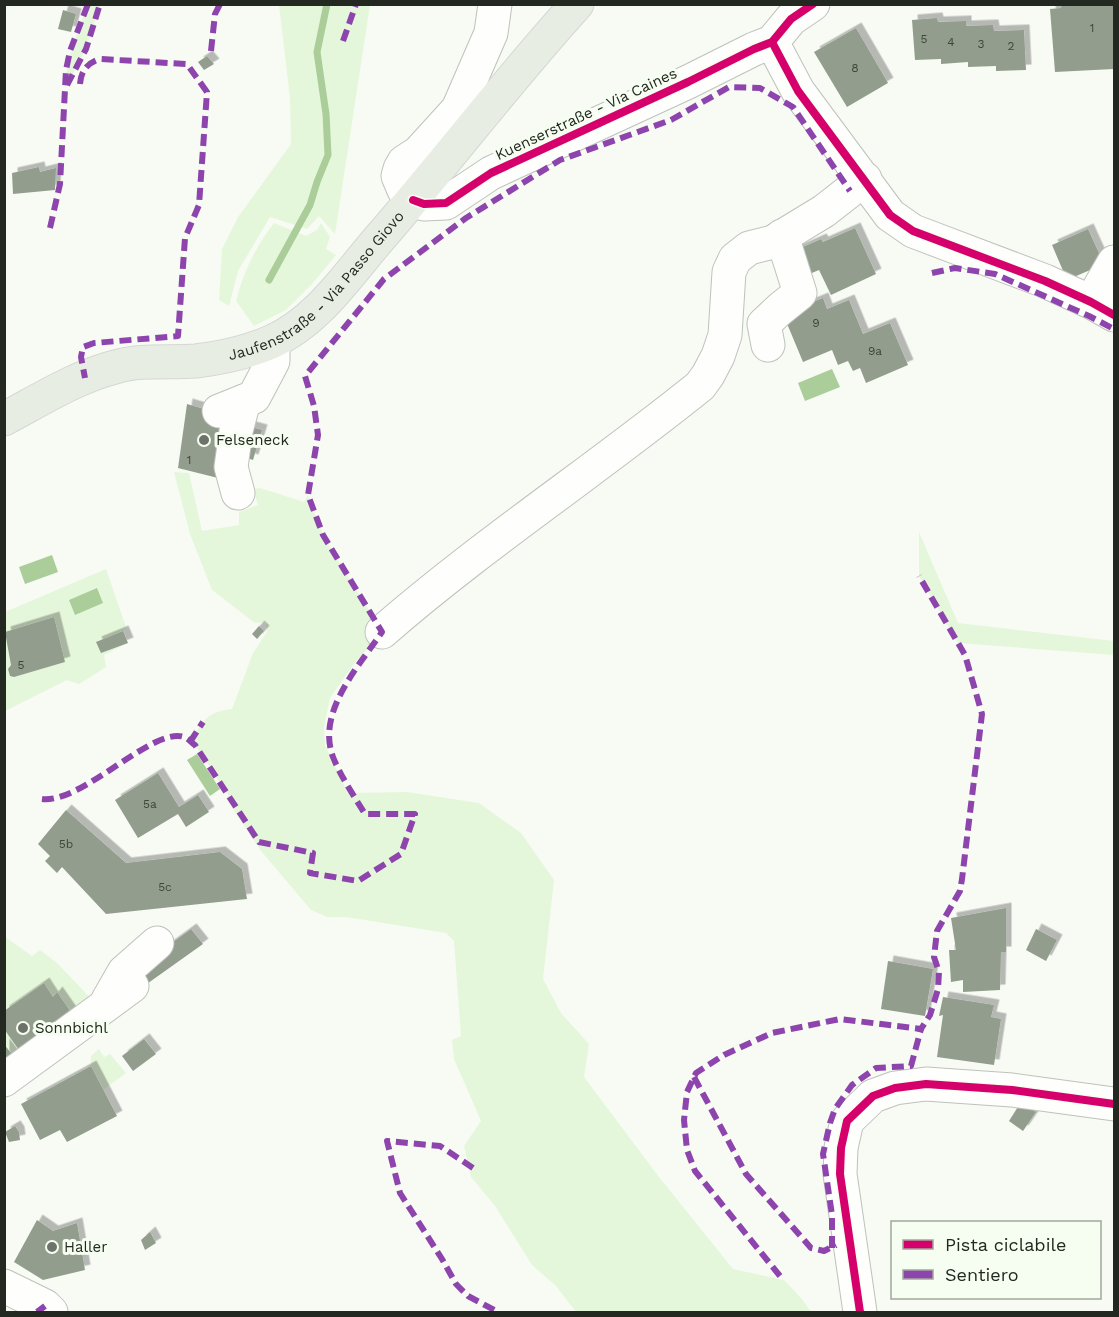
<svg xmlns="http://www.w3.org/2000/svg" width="1119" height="1317" viewBox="0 0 1119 1317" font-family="'Work Sans',sans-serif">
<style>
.green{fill:#e5f7db}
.water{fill:#abcd99}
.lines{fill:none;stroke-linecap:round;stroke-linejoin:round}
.stream{stroke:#abcd99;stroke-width:7}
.building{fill:#939d8d;filter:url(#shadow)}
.minor-casing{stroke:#bec2bc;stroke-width:35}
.major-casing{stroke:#d4d7d3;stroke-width:35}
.minor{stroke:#fefefd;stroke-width:33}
.major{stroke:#e8ede4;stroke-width:33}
.quiet{stroke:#8e44ad;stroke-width:6;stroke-dasharray:12 6;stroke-linecap:butt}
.cycleway-casing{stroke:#f6fef1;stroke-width:11}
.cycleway{stroke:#d6006c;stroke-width:8}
.poi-dot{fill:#6d726a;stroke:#f6fef1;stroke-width:2}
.labels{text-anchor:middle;stroke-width:6;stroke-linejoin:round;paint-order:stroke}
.number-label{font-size:12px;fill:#3f453b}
.street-label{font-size:15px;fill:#232820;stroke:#f6fef1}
.poi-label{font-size:15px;fill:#232820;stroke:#f6fef1;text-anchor:start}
</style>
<defs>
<filter id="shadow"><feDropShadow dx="5.5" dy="-5.5" stdDeviation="0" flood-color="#0004"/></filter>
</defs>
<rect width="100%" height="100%" fill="#f7fbf4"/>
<g class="green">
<path d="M88,5H100L86,49L65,88C66,58 77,32 88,5Z"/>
<path d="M279,5H370L335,234L319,216L307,229L270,217L238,271L229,306L219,300L222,249L238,217L291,144L290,98Z"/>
<path d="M274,223L306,236L317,230L321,223L330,237L326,249L336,255L312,284L286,310L254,326L236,301C243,273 256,246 274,223Z"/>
<path d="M174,472L189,473L202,531L239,525V512L258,505L253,489L260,488L304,502L308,495L323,535L382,632L353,665L330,698L324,727L325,745L348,793L407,792L479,803L521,833L554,880L543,979L561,1013L589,1044L584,1077L659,1177L733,1269L784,1280L802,1299L811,1312H576L556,1286L532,1265L495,1206L471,1177L464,1146L481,1121L454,1059L452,1040L461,1036L454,941L446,933L346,917H327L311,910L261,851L226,798L229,796L195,745L190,742C204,720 206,712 232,709L253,653L267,632L266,622L255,623L212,590L190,534Z"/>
<path d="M919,532L958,623L1114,641V655L958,643L919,576Z"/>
<path d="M106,569L126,627L123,631L128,643L104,655L106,667L79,684L67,680L5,711V612Z"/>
<path d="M4,936L32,956L40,950L57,963L101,1009L22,1067L5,1044Z"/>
<path d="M99,1049L104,1057L110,1054L126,1073L103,1090L91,1066V1056Z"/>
</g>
<g class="water">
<path d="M832,369L840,387L805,401L798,383Z"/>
<path d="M52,555L58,572L25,584L19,567Z"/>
<path d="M97,588L103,603L75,615L69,600Z"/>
<path d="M197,754L220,789L210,796L187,760Z"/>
</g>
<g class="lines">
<path class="stream" d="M269,280L310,205L317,182L328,155L326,114L317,52L327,4"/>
</g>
<g class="building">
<path d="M1062,4H1114V69L1055,72L1050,9L1061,8Z"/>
<path d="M63,10L76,14L71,32L58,29Z"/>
<path d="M937,18L938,22L966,21V26L993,25L994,31L1024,30L1026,70L996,71V66L968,67V62L941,64V59L915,60L912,20Z"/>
<path d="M856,28L888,83L847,107L814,52Z"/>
<path d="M207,56L214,64L204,70L198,62Z"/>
<path d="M39,167L40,172L56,168L55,190L13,194L12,173Z"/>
<path d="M855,228L876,274L831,295L819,270L807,275L796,250L821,239L823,242Z"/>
<path d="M1088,229L1104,264L1067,280L1052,245Z"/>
<path d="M823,298L827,309L849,300L863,334L890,323L908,365L866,383L860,368L853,371L848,361L838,365L832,350L803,362L783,314Z"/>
<path d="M187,404L231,417L218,478L178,468Z"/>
<path d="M247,426L262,430L253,460L238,455Z"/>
<path d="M54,617L65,662L14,677L10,676L8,669L11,665L5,632Z"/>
<path d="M259,626L264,631L257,639L252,634Z"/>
<path d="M123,631L128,643L101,653L96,642Z"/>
<path d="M158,773L179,807L198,795L209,812L186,827L178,814L138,838L115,800Z"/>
<path d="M66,810L126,863L220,852L242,869L247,899L106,914L62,867L57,873L45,861L50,856L38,844Z"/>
<path d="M1006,908V952H1001L1000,990L963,992V980L951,982L949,950H956L951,918Z"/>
<path d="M191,929L203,944L144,986L133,971Z"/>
<path d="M1036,929L1057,940L1046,961L1026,950Z"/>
<path d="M888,961L933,969L925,1016L881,1009Z"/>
<path d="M44,983L53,997L57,992L73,1015L24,1057L4,1029V1011Z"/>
<path d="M943,997L994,1005L991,1017L1001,1019L994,1065L937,1057L943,1015L939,1016Z"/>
<path d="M144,1039L156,1054L133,1071L122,1056Z"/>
<path d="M4,1044L18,1062L4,1072Z"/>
<path d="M91,1066L117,1116L67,1142L60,1130L40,1140L21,1104Z"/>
<path d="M1021,1102L1036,1112L1023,1131L1009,1121Z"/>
<path d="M15,1126L19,1132L20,1140L9,1142L5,1132Z"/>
<path d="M37,1220L53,1231L77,1223L85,1270L43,1280L14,1262Z"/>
<path d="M150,1232L156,1243L145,1250L141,1240Z"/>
</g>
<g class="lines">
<g class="minor-casing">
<g id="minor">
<path d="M495,4L491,33L458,109L418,153L404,162L400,169L398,176L404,190L413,200L424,204L446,203L491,173L688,82L754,49L772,42L791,19L813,4"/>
<path d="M772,42L798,91L890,215L913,231L1045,281L1091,302L1114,315"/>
<path d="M1091,302L1114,262"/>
<path d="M768,345L764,324L780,309L800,293L782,236"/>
<path d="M219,411L254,397L273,361V342"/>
<path d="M238,493L231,467L236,431L244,401"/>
<path d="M382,632C483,544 596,470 700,386L708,375L718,356L725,335L729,272L735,259L749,248L773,242L824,211L865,179"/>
<path d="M108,1000L124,972L157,943"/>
<path d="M4,1080L132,986"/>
<path d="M4,1286L45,1306L51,1312"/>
<path d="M860,1312L840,1174L841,1148L847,1121L873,1096L895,1088L926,1084L1012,1090L1114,1104"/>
</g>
</g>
<g class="major-casing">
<g id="major">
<path id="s1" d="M4,419C40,400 76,377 115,367C141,359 170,363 196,361C221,358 248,352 271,342C316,323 347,276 378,240C446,162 508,80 577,4"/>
</g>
</g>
<use href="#minor" class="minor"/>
<use href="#major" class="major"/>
<g class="quiet">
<path d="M343,41L356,4"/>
<path d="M211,51L215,14L220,4"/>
<path d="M80,84C81,71 87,63 100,59L187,64L207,92L199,205L185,238L178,336L94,343L83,347L81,357L85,378"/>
<path d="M67,85L86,49L100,4"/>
<path d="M50,228L60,184L66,70L70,51L88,4"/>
<path d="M932,273L955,268L995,274L1089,316L1114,329"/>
<path d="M190,742L203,722"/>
<path d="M42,799C82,804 153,726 184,737C188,738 192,743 195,745L259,842L313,853L310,873L358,881L401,854L415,814H365C354,796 341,777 333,757C316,712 359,666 382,632L323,535L308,495L318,435L314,406L305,376L384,279L466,218L560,160L671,120L729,87L760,88L793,107L850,191"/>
<path d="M694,1077L746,1174L811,1248L824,1251L836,1245"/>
<path d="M473,1168L440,1146L387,1141L400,1193L442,1259L456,1284L468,1296L498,1312"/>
<path d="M832,1248V1215L823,1154L830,1123L835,1109L852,1085L876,1068L911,1066L921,1029"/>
<path d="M780,1276L695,1171L687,1150L684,1120L687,1092L696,1073L724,1055L772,1033L840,1019L921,1029L930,1015L938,989L939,972L934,957L937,931L960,891L962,879L982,714L965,655L919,576"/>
<path d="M37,1312L45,1306"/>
</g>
<g class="cycleway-casing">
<g id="cycleway">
<path d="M772,42L798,91L890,215L913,231L1045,281L1091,302L1114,315"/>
<path d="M413,200L424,204L446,203L491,173L688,82L754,49L772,42L791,19L813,4"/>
<path d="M860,1312L840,1174L841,1148L847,1121L873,1096L895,1088L926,1084L1012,1090L1114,1104"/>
</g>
</g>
<use href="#cycleway" class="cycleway"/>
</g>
<g class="poi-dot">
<circle cx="204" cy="440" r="6"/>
<circle cx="23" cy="1028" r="6"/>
<circle cx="52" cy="1247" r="6"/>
</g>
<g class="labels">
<g class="number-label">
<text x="1092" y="32">1</text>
<text x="924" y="43">5</text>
<text x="951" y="46">4</text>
<text x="981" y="48">3</text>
<text x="1011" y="50">2</text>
<text x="855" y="72">8</text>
<text x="816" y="327">9</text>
<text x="875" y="355">9a</text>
<text x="189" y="464">1</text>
<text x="21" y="669">5</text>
<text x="150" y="808">5a</text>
<text x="66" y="848">5b</text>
<text x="165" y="891">5c</text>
</g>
<g class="street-label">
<text transform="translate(586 114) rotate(-25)" y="5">Kuenserstraße - Via Caines</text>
<text dy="5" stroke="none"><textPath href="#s1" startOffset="352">Jaufenstraße - Via Passo Giovo</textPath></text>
</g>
<g class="poi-label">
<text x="216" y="445">Felseneck</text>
<text x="35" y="1033">Sonnbichl</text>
<text x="64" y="1252">Haller</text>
</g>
</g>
<rect width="1119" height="1317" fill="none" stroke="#232820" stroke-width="12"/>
<rect x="891" y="1221" width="210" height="78" fill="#f6fef1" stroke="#a2a89d" stroke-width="1.5"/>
<rect x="903" y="1240" width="30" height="9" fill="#d6006c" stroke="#a2a89d" stroke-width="1.5"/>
<text x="945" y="1251" font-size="18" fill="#232820">Pista ciclabile</text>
<rect x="903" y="1270" width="30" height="9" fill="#8e44ad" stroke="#a2a89d" stroke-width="1.5"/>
<text x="945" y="1281" font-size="18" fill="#232820">Sentiero</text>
</svg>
